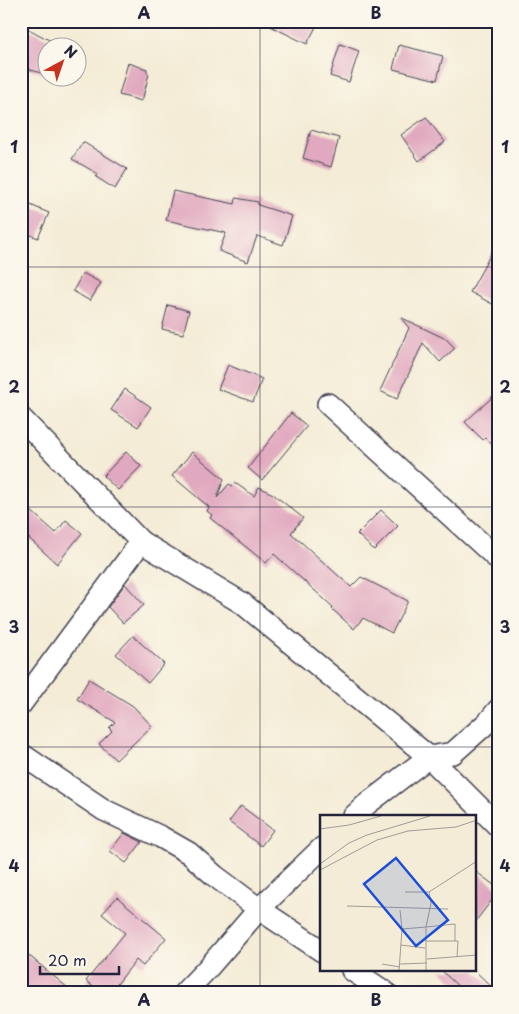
<svg xmlns="http://www.w3.org/2000/svg" width="519" height="1014" viewBox="0 0 519 1014" font-family="'Playpen Sans',sans-serif">
<style>
.building{fill:#e1a9bf}
.lines{fill:none;stroke-linecap:round;stroke-linejoin:round}
.minor-casing{stroke:#424052;stroke-width:24}
.minor{stroke:#fff;stroke-width:21}
.grid{fill:none;stroke:#22223b;stroke-width:1;stroke-opacity:0.55}
.inset-road{fill:none;stroke:#a09b98;stroke-width:1}
.view{fill:#1d4ed8;fill-opacity:0.15;stroke:#1d4ed8;stroke-width:2.5}
.inset-edge{fill:none;stroke:#22223b;stroke-width:2.5}
.neatline{fill:none;stroke:#22223b;stroke-width:2}
.grid-label{font-size:16px;text-anchor:middle;font-weight:bold;fill:#22223b}
</style>
<rect width="100%" height="100%" fill="#fbf7ec"/>
<filter id="ink" filterUnits="userSpaceOnUse"><feTurbulence type="fractalNoise" baseFrequency=".02" numOctaves="2"/><feDisplacementMap in="SourceGraphic" scale="10" xChannelSelector="R" yChannelSelector="G"/><feConvolveMatrix kernelMatrix="1 2 1 2 8 2 1 2 1" color-interpolation-filters="sRGB"/></filter>
<filter id="wash" filterUnits="userSpaceOnUse"><feTurbulence type="fractalNoise" baseFrequency=".0096" numOctaves="4" result="noise"/><feDisplacementMap in="SourceGraphic" scale="20" xChannelSelector="R" yChannelSelector="G"/><feGaussianBlur stdDeviation="1.12" result="paint"/><feColorMatrix in="noise" values="0 0 0 0 0 0 0 0 0 0 0 0 0 0 0 0 0 1.4 0 .05"/><feComposite in="paint" operator="in"/></filter>
<g filter="url(#wash)">
<rect width="100%" height="100%" fill="#f4ecd6"/>
<g id="blocks">
<g class="building">
<path d="M260,21H319L307,44Z"/>
<path d="M21,25L53,42L71,48H48V75L21,67Z"/>
<path d="M340,44L359,51L349,82L330,76Z"/>
<path d="M399,45L443,56L437,80L393,69Z"/>
<path d="M128,63L147,69V73L149,74L142,101L119,95Z"/>
<path d="M426,117L445,142L419,161L401,135Z"/>
<path d="M311,130L339,138L331,167L303,158Z"/>
<path d="M83,142L127,169L115,189L96,177L98,174L72,159Z"/>
<path d="M173,191L235,204L236,198L258,202V205L292,216L283,245L257,236L248,262L219,251L226,233L166,220Z"/>
<path d="M21,201L49,213L38,238L21,231Z"/>
<path d="M498,241V307L470,292Z"/>
<path d="M83,273L101,283L90,301L73,291Z"/>
<path d="M168,305L189,311L183,334L162,329Z"/>
<path d="M400,317L446,339L455,348L440,362L423,343L397,399L380,391L409,328Z"/>
<path d="M228,365L262,379L253,402L218,389Z"/>
<path d="M125,389L151,407L138,427L111,410Z"/>
<path d="M498,392V450L485,438L483,440L465,422Z"/>
<path d="M291,413L307,426L262,480L248,468Z"/>
<path d="M126,452L141,466L118,490L103,476Z"/>
<path d="M192,452L224,479L217,498L229,484L232,486L235,483L254,496L259,487L273,494L303,518L291,533L351,587L361,577L408,601L392,633L363,618L354,629L332,609L333,607L274,554L266,563L210,518L212,515L207,511L209,507L172,476Z"/>
<path d="M21,502L56,533L66,520L82,533L57,564L21,531Z"/>
<path d="M381,510L398,526L374,550L357,534Z"/>
<path d="M125,584L144,605L123,623L108,607Z"/>
<path d="M133,636L164,664L148,683L116,654Z"/>
<path d="M89,679L133,706L152,726L116,760L99,744L112,731L109,728L115,722L77,699Z"/>
<path d="M241,806L273,830L261,846L229,822Z"/>
<path d="M124,833L142,842L126,863L110,851Z"/>
<path d="M475,871L498,888V892L475,922Z"/>
<path d="M117,897L166,938L143,966L136,960L110,993H101L86,981L125,933L102,914Z"/>
<path d="M21,949L74,993H21Z"/>
<path d="M441,970H474L498,993H465Z"/>
</g>
</g>
</g>
<g filter="url(#ink)">
<use href="#blocks" fill-opacity="0" stroke="#424052" stroke-width="1"/>
<g class="lines">
<g class="minor-casing">
<g id="minor">
<path d="M328,404L498,559"/>
<path d="M21,418L141,542L242,603L429,757L498,826"/>
<path d="M21,704L141,542"/>
<path d="M21,754L104,810L161,837L189,853L215,876L259,909L208,968L184,993"/>
<path d="M354,816L367,804L429,757L453,753L489,721L498,710"/>
<path d="M322,848L259,909L322,951"/>
<path d="M352,970L386,993"/>
</g>
</g>
<use href="#minor" class="minor"/>
</g>
</g>
<path class="grid" d="M260,21V993M21,267H498M21,507H498M21,747H498"/>
<g transform="translate(320 815)">
<rect width="156" height="156" fill="#f4ecd6"/>
<path class="inset-road" d="M0,14L29,10L61,1M0,49L29,28L47,20L110,1M0,55L57,25L88,16L136,12L157,5M85,77H109L157,46M109,77L111,88L106,112L135,109V126M27,91L128,94M80,95L82,114M105,126H138L137,142M81,130L105,133M107,144L157,140M62,149L80,152M80,149L107,148M79,156L82,114L106,112V156"/>
<path class="view" d="M76,43L128,105L96,131L44,69Z"/>
<rect width="156" height="156" class="inset-edge"/>
</g>
<rect width="519" height="1014" fill="none" stroke="#fbf7ec" stroke-width="55"/>
<g transform="translate(62 62) rotate(40)"><circle r="24" fill="#fbf7ec" stroke="#a4a2a5"/>
<path d="M0-4L9 19L0 12L-9 19Z" fill="#c8321e"/>
<text y="-8" font-size="14" font-weight="bold" text-anchor="middle" fill="#22223b">N</text>
</g>
<path d="M40 966v8h79v-8" fill="none" stroke="#22223b" stroke-width="2.5"/>
<text x="48" y="966" font-size="15" fill="#22223b" stroke="#fbf7ec" stroke-width="4" paint-order="stroke">20 m</text>
<rect x="28" y="28" width="464" height="958" class="neatline"/>
<g class="grid-label">
<text x="144" y="19">A</text>
<text x="376" y="19">B</text>
<text x="14" y="153">1</text>
<text x="505" y="153">1</text>
<text x="14" y="393">2</text>
<text x="505" y="393">2</text>
<text x="14" y="633">3</text>
<text x="505" y="633">3</text>
<text x="14" y="872">4</text>
<text x="505" y="872">4</text>
<text x="144" y="1006">A</text>
<text x="376" y="1006">B</text>
</g>
</svg>
